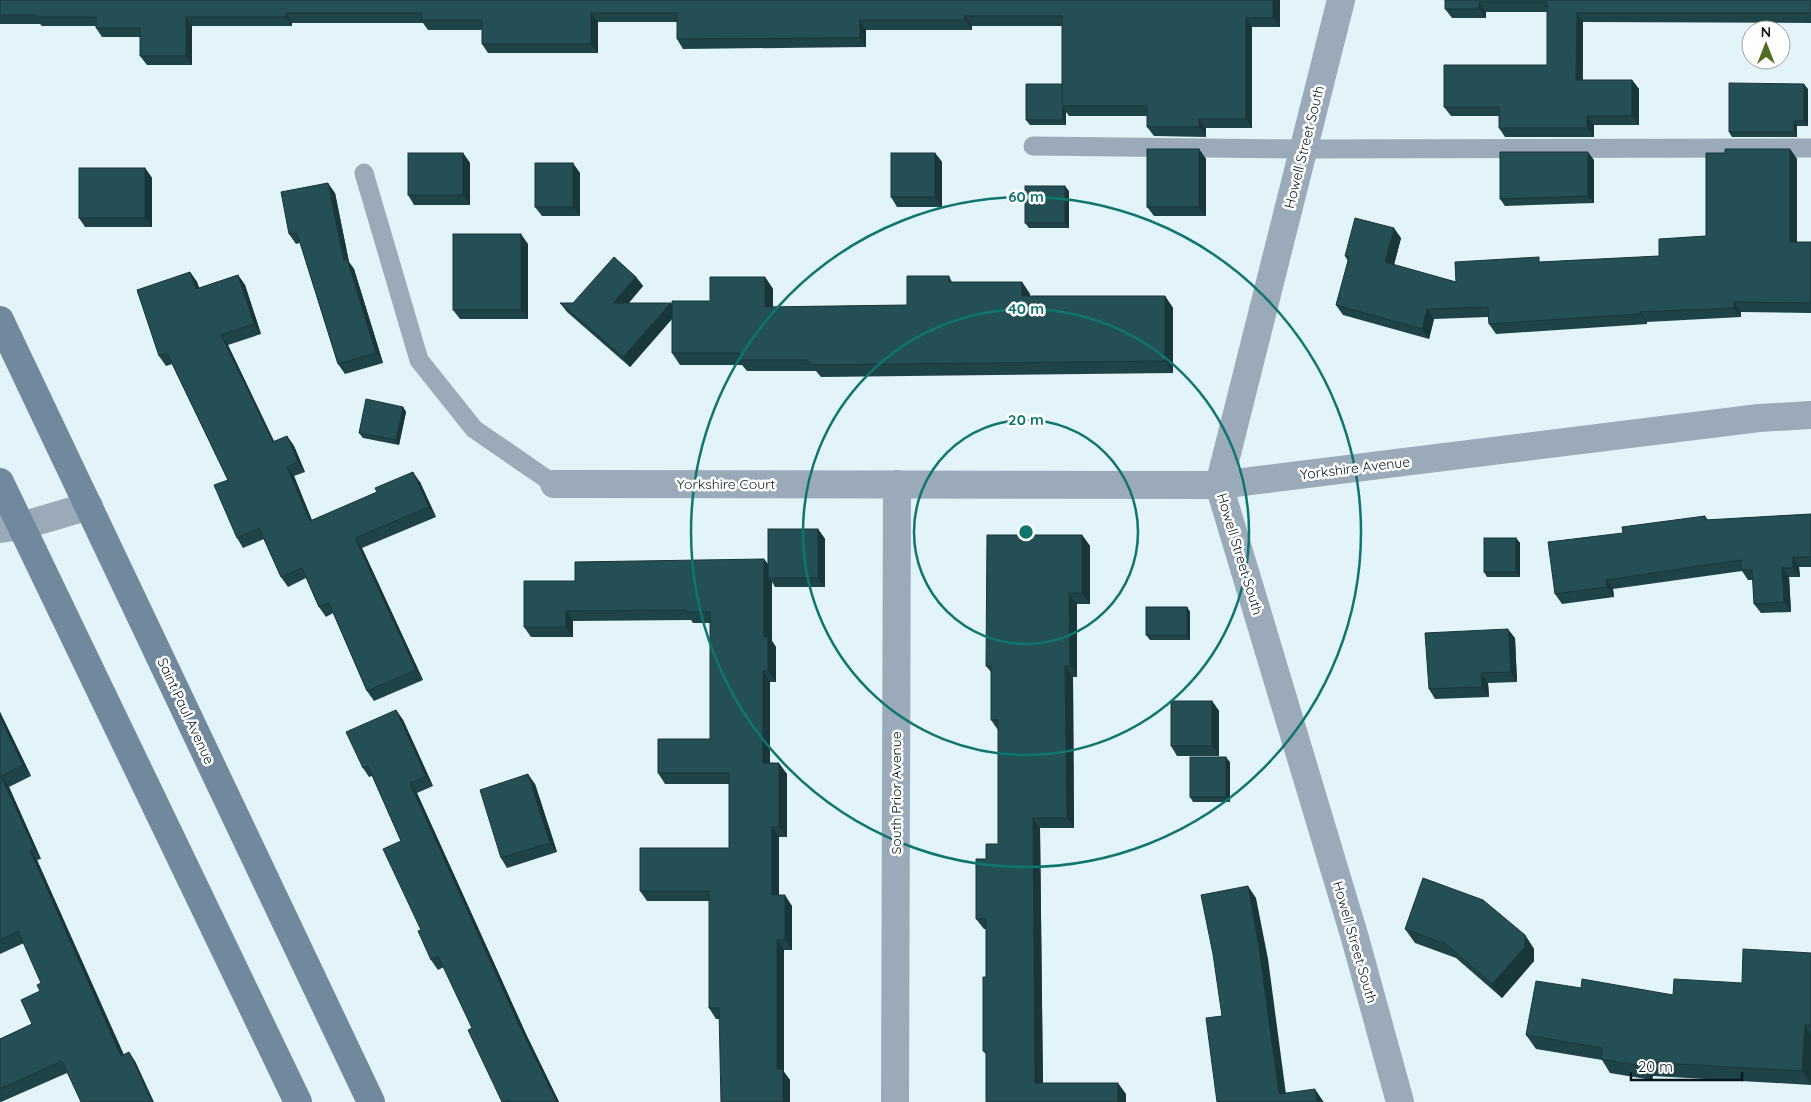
<svg xmlns="http://www.w3.org/2000/svg" width="1811" height="1102" viewBox="0 0 1811 1102" font-family="Quicksand,sans-serif">
<style>
.lines{fill:none;stroke-linecap:round;stroke-linejoin:round}
.service{stroke:#9aaab9;stroke-width:19}
.minor{stroke:#9aaab9;stroke-width:28}
.secondary{stroke:#71889d;stroke-width:28}
.wall{fill:#1f4448}
.shaded-wall{fill:#19373b}
.building{fill:#244f54;stroke:#19373b}
.ring{fill:none;stroke:#0f766e;stroke-width:2.5}
.labels{text-anchor:middle;stroke-width:5;stroke-linejoin:round;paint-order:stroke}
.street-label{font-size:14px;fill:#07161c;stroke:#fff}
.centre{fill:#0f766e;stroke:#fff;stroke-width:2.5}
.ring-label{font-size:15px;text-anchor:middle;font-weight:bold;fill:#0f766e;stroke:#fff;stroke-width:5;stroke-linejoin:round;paint-order:stroke}
</style>
<rect width="100%" height="100%" fill="#e3f3fa"/>
<g class="lines">
<g class="service">
<path d="M1033,146L1303,149L1811,148"/>
<path d="M364,173L419,360L474,429L554,484"/>
</g>
<g class="minor">
<path d="M1341,0L1219,485L1355,938L1400,1102"/>
<path d="M554,484L1219,485L1759,418L1811,415"/>
<path d="M0,529L21,526L89,506"/>
<path d="M895,1102L897,484"/>
</g>
<g class="secondary">
<path d="M0,320L371,1102"/>
<path d="M0,482L298,1102"/>
</g>
</g>
<g class="wall">
<path d="M0,0H1280V27H1252V128H1206V137L1154,136L1147,127V116H1069L1066,112V125H1030L1026,120L1062,84V26H972V30H866V47L683,49L677,39V22H598V53H488L482,44V30H428L423,23H292V26H192V65H147L140,56V37H102L96,28V26H42L40,24H0Z"/>
<path d="M1445,0H1811V23L1583,22V80H1632L1639,89V125H1594V137H1505L1499,128V116H1451L1444,107L1547,65V12H1486V18H1452L1445,9Z"/>
<path d="M1808,89V126H1797V137H1732L1729,132Z"/>
<path d="M1199,149L1206,159V216H1154L1147,207Z"/>
<path d="M1790,149L1797,159V242H1811V313L1741,312V317L1647,322V324L1496,334L1489,324L1488,317L1434,319L1429,339L1343,315L1336,305L1348,261L1345,256L1401,238L1394,265L1456,282L1542,262L1659,256L1706,236L1725,153Z"/>
<path d="M463,153L470,163V205H414L408,195Z"/>
<path d="M935,153L942,162V207H897L891,197Z"/>
<path d="M1594,160V203L1505,206L1500,199Z"/>
<path d="M145,168L152,178V227H85L79,218Z"/>
<path d="M580,173V216H542L535,207Z"/>
<path d="M1069,191V228H1029L1025,223Z"/>
<path d="M335,193L349,262L354,269L383,363L345,374L338,364L300,243L296,244L289,234Z"/>
<path d="M528,244V319H460L453,310Z"/>
<path d="M190,272L197,282L199,288L238,275L245,285L261,334L228,345L274,441L287,436L294,446L305,472L294,476L312,520L420,482L436,517L362,548L423,680L374,701L367,691L333,613L326,617L319,607L306,578L288,587L281,577L264,539L243,548L237,538L228,480L172,364L166,366L159,356Z"/>
<path d="M949,276L952,282H1022L1030,294V296H1165L1173,308V373L821,377L816,371H747L742,365H680L672,353V319L630,367L567,312L560,303H573L636,277L643,286L629,303H671L672,304L710,301L765,277L773,289V307L907,305Z"/>
<path d="M403,407L406,412L399,445L363,438L359,433Z"/>
<path d="M1811,514V567H1799L1800,577H1789L1791,612L1761,613L1754,604L1753,580H1748L1742,571L1613,589L1614,597L1562,604L1555,594L1623,533L1705,516L1708,520Z"/>
<path d="M818,529L825,539V587H775L772,582V641L776,647V682H770V763L787,774V837H779V895L792,906V950H784V1072L790,1080V1102L720,1019H716L709,1008V901H647L640,891L729,848V784H665L658,773L710,739V623H693L691,620L573,621V637H531L524,627L575,581L764,559L768,565Z"/>
<path d="M1082,535L1090,546V604H1077V677H1073L1074,828H1040L1043,1083L1126,1094V1102H986V1054L983,1051L986,977V929H984L976,919L986,859L998,844V730L991,720V672L986,666Z"/>
<path d="M1516,538L1520,543V577H1487L1484,572Z"/>
<path d="M1187,607L1190,612V640H1150L1146,635Z"/>
<path d="M1515,638L1517,682L1488,683L1489,697L1435,699L1429,689Z"/>
<path d="M1212,701L1219,711V756H1177L1171,746Z"/>
<path d="M396,710L403,720L433,786L417,793L526,1034L559,1102H502L472,1028L444,967L438,970L431,960L421,930L401,841L372,776L369,777L363,768Z"/>
<path d="M0,712L31,776L9,787L41,859L37,860L123,1055L129,1052L136,1063L67,1073L1,1102H0V1039L32,1024L40,991L41,983L24,943L0,954Z"/>
<path d="M1230,762V802H1193L1190,797Z"/>
<path d="M535,784L557,852L507,868L501,858Z"/>
<path d="M1405,929L1525,935L1534,949V961L1502,998L1456,958L1415,943Z"/>
<path d="M1811,953V1085L1653,1076L1652,1080L1610,1073L1602,1060L1536,1049L1526,1035L1581,988L1673,995L1742,983Z"/>
</g>
<g class="shaded-wall">
<path d="M1273,0H1280V27L1273,18Z"/>
<path d="M1479,2L1486,12V18L1479,9Z"/>
<path d="M286,13L292,23V26L286,17Z"/>
<path d="M591,13L598,22V53L591,44Z"/>
<path d="M1577,13L1583,22L1582,89L1576,80Z"/>
<path d="M965,16L972,26V30L965,20Z"/>
<path d="M186,17L192,26V65L186,56Z"/>
<path d="M1246,18L1252,27V128L1246,119Z"/>
<path d="M860,20L866,30V47L860,38Z"/>
<path d="M1632,80L1639,89V125L1632,116Z"/>
<path d="M1804,84L1808,89V126L1804,121Z"/>
<path d="M1063,107L1066,112V125L1063,120Z"/>
<path d="M1587,116L1594,125V137L1587,128Z"/>
<path d="M1199,119L1206,128V137L1199,127Z"/>
<path d="M1794,121L1797,126V137L1794,132Z"/>
<path d="M1199,149L1206,159V216L1199,207Z"/>
<path d="M1790,149L1797,159V252L1790,242Z"/>
<path d="M1588,152L1594,160V203L1588,196Z"/>
<path d="M463,153L470,163V205L463,195Z"/>
<path d="M935,153L942,162V207L935,197Z"/>
<path d="M573,163L580,173V216L573,207Z"/>
<path d="M145,168L152,178V227L145,218Z"/>
<path d="M328,183L335,193L349,262L354,269L383,363L376,353L344,260Z"/>
<path d="M1065,186L1069,191V228L1065,223Z"/>
<path d="M1394,228L1401,238L1392,272L1385,262Z"/>
<path d="M521,234L528,244V319L521,310Z"/>
<path d="M190,272L197,282L203,299L196,289Z"/>
<path d="M238,275L245,285L261,334L254,324Z"/>
<path d="M636,277L643,286L620,312L613,303Z"/>
<path d="M765,277L773,289V319L765,307Z"/>
<path d="M1022,282L1030,294V308L1022,296Z"/>
<path d="M1165,296L1173,308V373L1165,361Z"/>
<path d="M1734,302L1741,312V317L1734,308Z"/>
<path d="M671,303L678,312L630,367L623,357Z"/>
<path d="M1427,309L1434,319L1429,339L1422,329Z"/>
<path d="M1640,312L1647,322V324L1640,314Z"/>
<path d="M221,335L228,345L279,452L273,442Z"/>
<path d="M403,407L406,412L399,445L396,440Z"/>
<path d="M287,436L294,446L305,472L298,462Z"/>
<path d="M287,467L294,476L316,531L310,521Z"/>
<path d="M413,472L420,482L436,517L429,507Z"/>
<path d="M818,529L825,539V587L818,578Z"/>
<path d="M1082,535L1090,546V604L1082,593Z"/>
<path d="M355,538L362,548L423,680L416,670Z"/>
<path d="M1516,538L1520,543V577L1516,572Z"/>
<path d="M1793,557L1799,567L1800,577L1793,568Z"/>
<path d="M764,559L772,569L768,578L772,582V641L776,647V682L768,671L764,637Z"/>
<path d="M1782,568L1789,577L1791,612L1784,602Z"/>
<path d="M1606,580L1613,589L1614,597L1607,587Z"/>
<path d="M1069,593L1077,604V677L1070,666Z"/>
<path d="M1187,607L1190,612V640L1187,635Z"/>
<path d="M566,611L573,621V637L566,627Z"/>
<path d="M1508,629L1515,638L1517,682L1511,672Z"/>
<path d="M1065,666L1073,677L1074,828L1067,818Z"/>
<path d="M763,671L770,682V774L763,763Z"/>
<path d="M1481,673L1488,683L1489,697L1482,687Z"/>
<path d="M1212,701L1219,711V756L1212,746Z"/>
<path d="M396,710L403,720L433,786L426,776Z"/>
<path d="M0,712L31,776L23,765L0,717Z"/>
<path d="M1226,757L1230,762V802L1226,797Z"/>
<path d="M779,763L787,774V837L779,827Z"/>
<path d="M528,774L535,784L557,852L550,843Z"/>
<path d="M1,776L9,787L41,859L34,848Z"/>
<path d="M410,783L417,793L526,1034L559,1102H557L519,1025Z"/>
<path d="M1033,818L1040,828L1043,1094L1035,1083Z"/>
<path d="M772,827L779,837V906L772,895Z"/>
<path d="M30,850L37,860L129,1066L121,1056Z"/>
<path d="M1248,886L1256,898L1268,959L1287,1102L1279,1094Z"/>
<path d="M785,895L792,906V950L785,940Z"/>
<path d="M1525,935L1534,949V961L1502,998L1492,984Z"/>
<path d="M777,940L784,950V1072L790,1080V1102H783L777,1069Z"/>
<path d="M1805,1025L1811,1034V1084L1802,1071Z"/>
<path d="M129,1052L136,1063L154,1102H152Z"/>
<path d="M1643,1062L1653,1076L1652,1080L1642,1066Z"/>
<path d="M1118,1083L1126,1094V1102H1118Z"/>
<path d="M1315,1089L1323,1101L1324,1102H1317Z"/>
</g>
<g class="building">
<path d="M0,0H1273V18H1246V119H1199V127H1147V106H1062V16H965V20H860V38L677,39V13H591V44H482V20H422V13H286V17H186V56H140V28H96V17H35V15H0Z"/>
<path d="M1445,0H1811V13H1577L1576,80H1632V116H1587V128H1499V107H1444V65H1547V2H1479V9H1445Z"/>
<path d="M1729,83L1804,84V121H1794V132H1729Z"/>
<path d="M1026,84H1062L1063,120H1026Z"/>
<rect x="1147" y="149" width="52" height="58"/>
<path d="M1725,149H1790V242H1811V303L1734,302V308L1640,312V314L1489,324L1488,307L1427,309L1422,329L1336,305L1349,257L1345,256L1355,218L1394,228L1385,262L1456,282L1455,262L1539,257V262L1659,256V239L1706,236V153H1725Z"/>
<path d="M1500,152H1588V196L1500,199Z"/>
<rect x="408" y="153" width="55" height="42"/>
<rect x="891" y="153" width="44" height="44"/>
<rect x="535" y="163" width="38" height="44"/>
<rect x="79" y="168" width="66" height="50"/>
<path d="M328,183L344,260L347,259L376,353L338,364L297,233L289,234L281,192Z"/>
<rect x="1025" y="186" width="40" height="37"/>
<rect x="453" y="234" width="68" height="76"/>
<path d="M614,257L636,277L613,303H671L623,357L560,303H573Z"/>
<path d="M190,272L196,289L238,275L254,324L221,335L273,442L287,436L298,462L287,467L310,521L377,492L375,488L413,472L429,507L355,538L416,670L367,691L329,603L319,607L302,568L281,577L259,528L237,538L214,485L228,480L167,353L159,356L137,290Z"/>
<path d="M907,276H949V282H1022V296H1165V361L812,365L807,360H739V353H672V301H710V277H765V307L907,305Z"/>
<path d="M366,399L403,407L396,440L359,433Z"/>
<path d="M1811,514V557H1793V568H1782L1784,602L1754,604L1752,570H1741V560L1606,580L1607,587L1555,594L1548,542L1623,533L1622,527L1705,516V520Z"/>
<rect x="768" y="529" width="50" height="49"/>
<path d="M987,535H1082V593H1069L1070,666H1065L1067,818H1033L1035,1083H1118V1102H986V1051H983V977H986V919H976V859H986V844H998V720H991V666H986Z"/>
<rect x="1484" y="538" width="32" height="34"/>
<path d="M764,559V637H768V671H763V763H779V827H772V895H785V940H777V1069H783V1102H721L719,1008H709V891H640V848H729V773H658V739H710V612H686V610L566,611V627H524V581H575V562Z"/>
<rect x="1146" y="607" width="41" height="28"/>
<path d="M1508,629L1511,672L1481,673L1482,687L1429,689L1425,633Z"/>
<rect x="1171" y="701" width="41" height="45"/>
<path d="M396,710L426,776L410,783L519,1025L557,1102H510L509,1100L502,1102L468,1030L472,1028L438,956L431,960L418,931L421,930L383,849L401,841L368,766L363,768L346,732Z"/>
<path d="M0,717L23,765L1,776L34,848L30,850L121,1056L129,1052L152,1102H81L62,1061L0,1089V1039L32,1024L21,1000L40,991L37,985L41,983L18,931L0,940Z"/>
<rect x="1190" y="757" width="36" height="40"/>
<path d="M528,774L550,843L501,858L480,790Z"/>
<path d="M1423,878L1483,900L1525,935V947L1492,984L1446,944L1405,929Z"/>
<path d="M1248,886L1259,947L1279,1094L1315,1089L1317,1102H1217L1206,1018L1222,1016L1213,954L1201,895Z"/>
<path d="M1743,949L1811,953V1025H1805L1802,1071L1643,1062L1642,1066L1601,1059L1602,1048L1526,1035L1536,981L1581,988L1582,979L1673,995L1674,979L1742,983Z"/>
</g>
<g class="ring">
<circle cx="1026" cy="532" r="112"/>
<circle cx="1026" cy="532" r="223"/>
<circle cx="1026" cy="532" r="335"/>
</g>
<g class="labels">
<g class="street-label">
<text transform="translate(1304 147) rotate(-76)" y="5">Howell Street South</text>
<text transform="translate(1355 468) rotate(-7)" y="5">Yorkshire Avenue</text>
<text x="726" y="489">Yorkshire Court</text>
<text transform="translate(1240 554) rotate(73)" y="5">Howell Street South</text>
<text transform="translate(186 711) rotate(65)" y="5">Saint Paul Avenue</text>
<text transform="translate(896 793) rotate(-90)" y="5">South Prior Avenue</text>
<text transform="translate(1355 942) rotate(74)" y="5">Howell Street South</text>
</g>
</g>
<circle cx="1026" cy="532" r="8" class="centre"/>
<g class="ring-label">
<text x="1026" y="202">60 m</text>
<text x="1026" y="314">40 m</text>
<text x="1026" y="425">20 m</text>
</g>
<g transform="translate(1766 45)"><circle r="24" fill="#ffffff" stroke="#9ca2a4"/>
<path d="M0-4L9 19L0 12L-9 19Z" fill="#516d21"/>
<text y="-8" font-size="14" font-weight="bold" text-anchor="middle" fill="#07161c">N</text>
</g>
<path d="M1631 1072v8h111v-8" fill="none" stroke="#07161c" stroke-width="2.5"/>
<text x="1638" y="1072" font-size="15" fill="#07161c" stroke="#ffffff" stroke-width="4" paint-order="stroke">20 m</text>
</svg>
